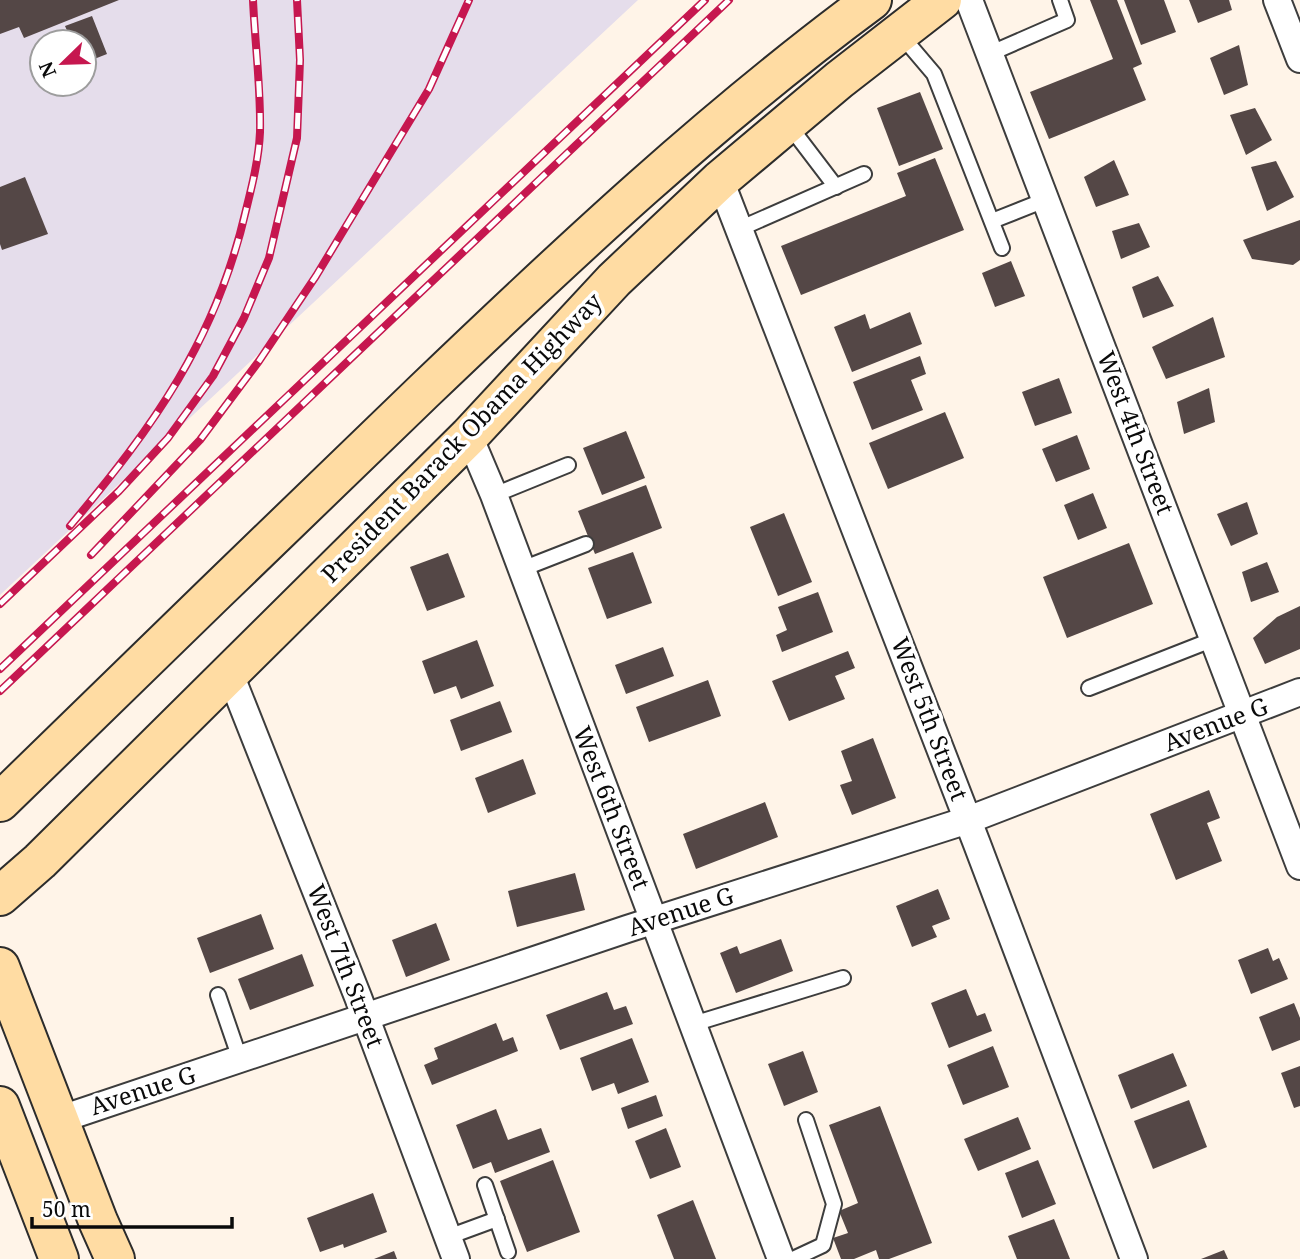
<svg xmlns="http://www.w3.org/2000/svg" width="1300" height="1259" viewBox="0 0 1300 1259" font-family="'Noto Serif',serif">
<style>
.industrial{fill:#e5ddeb;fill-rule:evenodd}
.building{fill:#544746}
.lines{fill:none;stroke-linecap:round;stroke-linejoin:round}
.service-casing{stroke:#3d3d3d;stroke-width:18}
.minor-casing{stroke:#3d3d3d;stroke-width:30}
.secondary-casing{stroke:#2c2c2c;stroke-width:42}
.service{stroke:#fff;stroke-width:14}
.minor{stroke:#fff;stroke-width:26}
.secondary{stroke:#ffdca3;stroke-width:38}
.rail-casing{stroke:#c6174f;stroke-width:8}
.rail{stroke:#fff;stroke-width:5;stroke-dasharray:16;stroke-linecap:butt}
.labels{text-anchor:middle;stroke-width:7;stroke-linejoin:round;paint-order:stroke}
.street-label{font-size:24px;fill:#0a0a0a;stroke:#fff}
</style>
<rect width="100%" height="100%" fill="#fff4e8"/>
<path class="industrial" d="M0,0H638L0,595ZM42,42H84V84H42Z"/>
<g class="building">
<path d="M0,0H119L24,38L19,27L0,34Z"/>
<path d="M1090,0H1117L1142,64L1133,68L1146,100L1049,139L1030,92L1113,59Z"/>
<path d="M1124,0H1164L1176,32L1141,45Z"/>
<path d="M1189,0H1229L1232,10L1198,23Z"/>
<path d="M92,16L107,54L84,63V42H72L65,26Z"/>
<path d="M1239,45L1248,85L1224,95L1210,58Z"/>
<path d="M920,92L943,149L899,166L877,108Z"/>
<path d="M1255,108L1272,140L1246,155L1230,115Z"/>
<path d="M935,158L964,230L801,295L781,246L906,196L897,173Z"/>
<path d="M1114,160L1129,195L1096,207L1084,177Z"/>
<path d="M1276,161L1294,197L1267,211L1251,167Z"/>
<path d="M25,177L48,234L2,250L0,244V187Z"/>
<path d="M1300,220V260L1293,265L1252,259L1243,240Z"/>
<path d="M1139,223L1150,247L1121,259L1112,231Z"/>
<path d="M1011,261L1025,296L995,307L982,273Z"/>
<path d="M1158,276L1174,306L1143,318L1132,287Z"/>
<path d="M910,312L922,344L852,372L834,327L865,314L870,329Z"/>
<path d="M1213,317L1225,357L1166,379L1152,347Z"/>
<path d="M920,356L926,374L911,380L923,410L872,430L853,382Z"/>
<path d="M1059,378L1072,413L1035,426L1022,392Z"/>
<path d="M1209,388L1215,422L1184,434L1177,402Z"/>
<path d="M945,412L964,458L888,489L869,443Z"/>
<path d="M626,431L645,478L602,495L583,448Z"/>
<path d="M1077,435L1090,469L1056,482L1042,449Z"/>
<path d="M646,485L662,528L595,554L578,511Z"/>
<path d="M1093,493L1107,528L1078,540L1064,505Z"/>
<path d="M1247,502L1258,534L1231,546L1217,514Z"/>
<path d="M784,513L812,582L778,596L750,527Z"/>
<path d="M1129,543L1153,604L1067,638L1043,577Z"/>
<path d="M633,552L652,603L607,619L588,568Z"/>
<path d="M448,553L465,597L427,611L410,567Z"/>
<path d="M1267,562L1279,592L1251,602L1242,572Z"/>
<path d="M818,592L833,632L782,652L776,635L787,630L778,607Z"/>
<path d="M1300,606V649L1265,664L1253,638L1277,617Z"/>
<path d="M477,640L494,686L461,699L456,686L434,694L422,661Z"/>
<path d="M663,647L674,676L626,694L615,665Z"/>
<path d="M848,651L855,668L835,676L845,699L789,721L772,681Z"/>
<path d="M708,680L721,716L649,742L636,707Z"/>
<path d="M500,701L512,732L461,751L450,720Z"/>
<path d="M873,738L896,798L852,815L840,785L852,781L841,751Z"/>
<path d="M523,759L536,794L488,813L475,778Z"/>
<path d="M1209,790L1220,818L1207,823L1222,861L1176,880L1150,814Z"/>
<path d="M765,802L778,837L696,869L683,834Z"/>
<path d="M575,873L585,910L517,927L508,891Z"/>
<path d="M938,889L950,919L932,926L937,937L912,947L896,906Z"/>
<path d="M261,914L274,949L210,973L197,938Z"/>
<path d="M436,923L450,960L406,977L392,940Z"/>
<path d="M781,939L793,971L736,993L720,953L737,946L740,954Z"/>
<path d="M1268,948L1273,961L1279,958L1288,979L1251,994L1238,960Z"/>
<path d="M302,954L314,986L250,1010L238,979Z"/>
<path d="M966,989L977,1016L985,1013L992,1031L949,1048L931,1003Z"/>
<path d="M607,992L614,1010L626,1006L633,1024L560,1050L546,1015Z"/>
<path d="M1294,1003L1300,1018V1040L1272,1051L1259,1017Z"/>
<path d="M496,1023L503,1041L513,1037L518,1051L432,1085L424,1065L438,1059L434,1048Z"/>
<path d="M632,1038L649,1082L618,1094L614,1083L592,1091L580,1058Z"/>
<path d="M993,1046L1009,1087L963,1105L947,1065Z"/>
<path d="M803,1051L818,1092L784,1106L768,1064Z"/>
<path d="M1173,1053L1187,1086L1131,1109L1118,1075Z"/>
<path d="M1300,1066V1106L1294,1108L1281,1073Z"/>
<path d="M656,1095L663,1116L628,1129L621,1108Z"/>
<path d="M1189,1100L1207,1147L1153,1169L1134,1121Z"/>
<path d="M880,1106L932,1243L889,1259H879L876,1250L854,1259H841L833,1238L848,1233L839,1211L858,1203L829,1125Z"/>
<path d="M496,1109L508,1140L541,1128L550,1152L495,1173L491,1162L473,1169L456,1125Z"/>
<path d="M1018,1117L1031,1149L978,1171L964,1139Z"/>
<path d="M666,1128L681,1167L650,1179L635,1141Z"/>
<path d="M553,1160L580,1232L527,1252L500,1181Z"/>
<path d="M1038,1160L1056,1204L1022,1218L1005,1173Z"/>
<path d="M373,1193L387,1232L344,1248L343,1244L320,1252L307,1218Z"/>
<path d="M693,1200L716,1259H674L657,1215Z"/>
<path d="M1054,1219L1070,1259H1017L1008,1236Z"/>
<path d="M1224,1250L1228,1259H1201Z"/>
<path d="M394,1251L397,1259H374Z"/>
</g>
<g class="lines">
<g class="service-casing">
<g id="service">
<path d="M900,34L934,74L1002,248"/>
<path d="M989,54L1067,20L1060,0"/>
<path d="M788,124L836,187"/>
<path d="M992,221L1045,200"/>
<path d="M739,229L864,174"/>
<path d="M494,495L568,465"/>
<path d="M522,569L586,544"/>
<path d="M1089,688L1214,639"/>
<path d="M218,995L240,1059"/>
<path d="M693,1024L843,978"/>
<path d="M485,1185L508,1252"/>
<path d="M448,1237L497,1219"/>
<path d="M793,1259L823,1245L834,1204L806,1120"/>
</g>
</g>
<g class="minor-casing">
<g id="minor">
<path d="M969,0L1300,866"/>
<path d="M1277,0L1300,59"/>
<path d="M720,180L977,844L1134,1259"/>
<path d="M469,436L494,495L781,1259"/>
<path d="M230,674L358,997L456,1259"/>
<path d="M58,1120L627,929L968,820L1300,692"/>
</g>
</g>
<g class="secondary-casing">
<g id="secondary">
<path d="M0,802C141,665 282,527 424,391C567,254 712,118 872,0"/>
<path d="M0,896L40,861L469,436L614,280L720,180L839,80L942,0"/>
<path d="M0,967L98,1221L115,1259"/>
<path d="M0,1106L59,1259"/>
</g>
</g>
<use href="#service" class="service"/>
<use href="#minor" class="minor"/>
<use href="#secondary" class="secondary"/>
<g class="rail-casing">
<g id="rail">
<path d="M70,526C154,426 216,340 246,210C252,186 259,158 260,132C261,89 255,44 253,0"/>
<path d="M91,555L200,440L259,361L316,276L429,89L469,0"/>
<path d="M0,604L119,491L168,438L213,376L244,318L269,258L297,138L300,60L297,0"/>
<path d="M0,669L705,0"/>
<path d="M0,691L729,0"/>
</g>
</g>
<use href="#rail" class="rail"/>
</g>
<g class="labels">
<g class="street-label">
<text transform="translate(1135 433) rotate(69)" y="8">West 4th Street</text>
<text transform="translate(462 438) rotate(-46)" y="8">President Barack Obama Highway</text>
<text transform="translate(929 719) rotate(69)" y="8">West 5th Street</text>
<text transform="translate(1216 725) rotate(-21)" y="8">Avenue G</text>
<text transform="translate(611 808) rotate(69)" y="8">West 6th Street</text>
<text transform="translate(681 912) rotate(-18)" y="8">Avenue G</text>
<text transform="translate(345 966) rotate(69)" y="8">West 7th Street</text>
<text transform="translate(143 1091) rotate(-18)" y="8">Avenue G</text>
</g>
</g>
<g transform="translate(63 63) rotate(247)"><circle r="33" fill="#ffffff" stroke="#9d9d9d" stroke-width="2"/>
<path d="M0-5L12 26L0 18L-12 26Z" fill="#c6174f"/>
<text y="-10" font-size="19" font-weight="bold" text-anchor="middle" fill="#0a0a0a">N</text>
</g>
<path d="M32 1217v10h200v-10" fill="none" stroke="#0a0a0a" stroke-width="3.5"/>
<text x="42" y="1217" font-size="21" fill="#0a0a0a" stroke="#ffffff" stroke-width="5" paint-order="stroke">50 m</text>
</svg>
